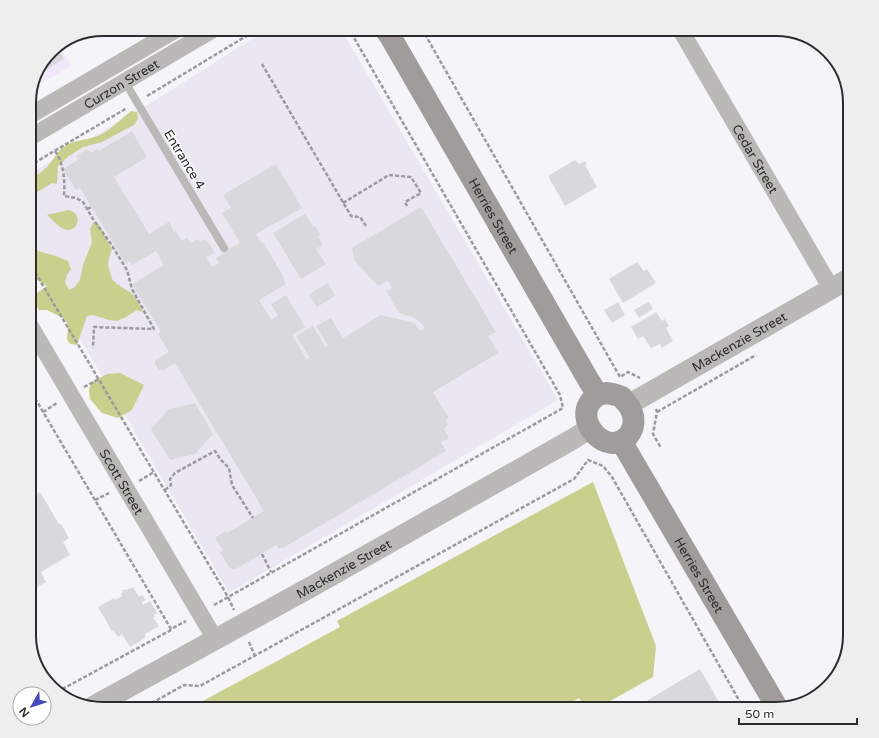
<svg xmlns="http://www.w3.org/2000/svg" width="879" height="738" viewBox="0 0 879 738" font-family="'Varela Round',sans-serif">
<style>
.commercial{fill:#f1e6fa}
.built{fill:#eae7f2}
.green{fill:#c9cf8c}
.building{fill:#d9d8dc}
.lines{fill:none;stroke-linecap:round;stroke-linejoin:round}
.path{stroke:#9b9a9d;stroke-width:2.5;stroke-dasharray:4 2;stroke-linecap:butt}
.service{stroke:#bbb9b8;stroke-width:8}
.minor{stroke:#bbb9b8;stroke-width:17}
.tertiary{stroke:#bbb9b8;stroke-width:21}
.secondary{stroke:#9f9c9b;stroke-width:22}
.labels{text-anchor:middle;stroke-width:3;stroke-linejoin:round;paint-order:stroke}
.street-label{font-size:13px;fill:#2c2b2d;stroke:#fff}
.rim{fill:none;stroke:#2c2b2d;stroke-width:2}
</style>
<rect width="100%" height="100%" fill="#f5f4f8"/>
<path class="commercial" d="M59,46L71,66L31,89L36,70L54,47Z"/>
<path class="built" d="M268,29H341L558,400L229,593L29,251V174L157,99Z"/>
<g class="green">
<path d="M131,111L137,112L138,119L134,125L102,142L83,147L69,156L58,166L57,184L52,183L29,197V179C36,176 42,172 47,167C54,160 57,151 65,146C74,140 86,140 95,137C107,134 121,119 131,111Z"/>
<path d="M68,210C85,213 77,235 64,229C58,227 52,219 47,215Z"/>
<path d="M97,222L112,249L109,258L108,265L112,279L117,284L131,293L137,300L143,312L137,310L124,318L117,321L109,320L93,315L87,316L77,345L70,344L67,339L68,325L65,319L47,310H39L34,301L37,293L47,286L34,278L29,273V262L35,257L29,248V238L31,236L34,243L38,251L56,256L68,261L71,269L67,275L65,282L69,290L75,287L80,280L83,265L92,242L90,229L93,223Z"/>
<path d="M120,373L144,385L132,410L118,418L102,413L90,399L89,389L92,382L107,374Z"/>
<path d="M593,482L656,646L653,677L596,709H586L579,698L561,709H188L340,627L337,621Z"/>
</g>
<g class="building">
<path d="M54,47H56L64,59L35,76L36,70Z"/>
<path d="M132,131L147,157L114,177L149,234L169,222L174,232L176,231L182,241L187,238L191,243L198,239L199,242L205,239L207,242H208L215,253L206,257L212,267L219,263L216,258L224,253L223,252L240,243L222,213L231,208L223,195L276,164L302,208L256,234L262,244L264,243L284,278L283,279L286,284L259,300L271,320L278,316L271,304L286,295L305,327L292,335L307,360L310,358L296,336L313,326L326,348L328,346L316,326L331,318L343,338L381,315L415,323L419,331L425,328L420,322L412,317L399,313L386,291L392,288L388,281L378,286L355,261L352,248L421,207L496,332L488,336L498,353L433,392L449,418L446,420L448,424L444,429L449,438L441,442L446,451L283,548H279L276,545L236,569H233L229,567L220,552L223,550L215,538L225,531L227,533L264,511L175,363L162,371L158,369L155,364V360L169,352L158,334L161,332L132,284L164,265L156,251L132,265L130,261L126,264L80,188L76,190L63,169L78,160L76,156L87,149L90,153L98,149L99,151Z"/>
<path d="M575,160L579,164L585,161L587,164L585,165L597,187L565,206L548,176Z"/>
<path d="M305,214L313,227L315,226L321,235L318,236L323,245L316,249L326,264L301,279L273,233Z"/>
<path d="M637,262L644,271L647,269L656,283L623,303L609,279Z"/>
<path d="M328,283L335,296L317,307L309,294Z"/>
<path d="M618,302L625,315L612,323L604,310Z"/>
<path d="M649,302L653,309L639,318L634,310Z"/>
<path d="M656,312L662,321L665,319L669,326L666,328L673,341L662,348L660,344L651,348L643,336L638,339L631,327Z"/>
<path d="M195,403L213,434L195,454L170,460L151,429L169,409Z"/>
<path d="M40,492L59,524H61L69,538L63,542L70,555L41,572L46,582L29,592V499Z"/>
<path d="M133,587L139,597L142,595L146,600L142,602L143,605L150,601L157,613L154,615L155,617H153L159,626L145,634V638L130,647L122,634L118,637L113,630L112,631L98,607L114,598L115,600L122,596L121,594L123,592L122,591L125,589L126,590Z"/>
<path d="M700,669L723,709H633Z"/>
</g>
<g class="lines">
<g class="path">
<path d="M422,29L620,377L628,372L640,378"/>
<path d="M262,64L351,216L360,217L366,226"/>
<path d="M147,96L258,29"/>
<path d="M55,151C64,164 65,180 64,196L76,198L83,202L93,219L111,244L127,270L132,289L154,329L94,327L93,348"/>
<path d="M29,166L127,108"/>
<path d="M343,203L389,175L411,177L421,193L405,202L407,206"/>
<path d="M87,209L92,207"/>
<path d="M29,262L228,597L234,610"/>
<path d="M84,387L99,379"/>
<path d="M29,388L171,629L186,621"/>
<path d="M656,409L657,412L653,434L661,448"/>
<path d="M43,412L57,403"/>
<path d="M657,412L756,355"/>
<path d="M139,481L154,472"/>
<path d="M165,490L171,485L170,479L175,473L215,451L221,460L229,468L232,485L253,518"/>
<path d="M95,500L109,493"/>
<path d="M262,554L271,572"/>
<path d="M214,605L563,408L560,395L349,29"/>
<path d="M249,642L255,656"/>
<path d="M57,692L171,630"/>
<path d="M141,709L184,685L200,686L574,479L588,460L603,466L612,477L744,709"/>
</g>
<path class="service" d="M125,82L224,248"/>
<g class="minor">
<path id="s1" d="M680,29L831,288"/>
<path d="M29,116L177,29"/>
<path id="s2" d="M29,138L214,29"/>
<path id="s3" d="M29,324L215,639"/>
</g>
<g class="tertiary">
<path id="s4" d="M628,405L850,278"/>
<path id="s5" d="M94,706L309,588L573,439L590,428"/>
</g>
<g class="secondary">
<path id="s6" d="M385,29L390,36L589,381L598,395"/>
<path d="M607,393C612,394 618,395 622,397C623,399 624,401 626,402C634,412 637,425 628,436C608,459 571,420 593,399C595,398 596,396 598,395C600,394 604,394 607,393Z"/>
<path id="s7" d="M621,441L778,709"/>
</g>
</g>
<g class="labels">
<g class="street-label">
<text dy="5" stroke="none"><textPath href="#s2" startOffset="107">Curzon Street</textPath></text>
<text transform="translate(185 159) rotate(59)" y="5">Entrance 4</text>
<text dy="5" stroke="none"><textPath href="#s1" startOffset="150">Cedar Street</textPath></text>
<text dy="5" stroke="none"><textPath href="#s6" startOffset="216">Herries Street</textPath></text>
<text dy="5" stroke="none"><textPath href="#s4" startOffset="128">Mackenzie Street</textPath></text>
<text dy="5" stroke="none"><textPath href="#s3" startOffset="183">Scott Street</textPath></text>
<text dy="5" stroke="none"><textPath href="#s5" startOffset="285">Mackenzie Street</textPath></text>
<text dy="5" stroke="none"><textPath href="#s7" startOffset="155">Herries Street</textPath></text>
</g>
</g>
<path d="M0 0H879V738H0ZM103 36H776A67 67 0 0 1 843 103V635A67 67 0 0 1 776 702H103A67 67 0 0 1 36 635V103A67 67 0 0 1 103 36Z" fill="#eee" fill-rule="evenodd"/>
<path class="rim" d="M103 36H776A67 67 0 0 1 843 103V635A67 67 0 0 1 776 702H103A67 67 0 0 1 36 635V103A67 67 0 0 1 103 36Z"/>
<g transform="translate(32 706) rotate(231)"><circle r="19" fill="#ffffff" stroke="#abaaab"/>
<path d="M0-3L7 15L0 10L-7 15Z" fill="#4449be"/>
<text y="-6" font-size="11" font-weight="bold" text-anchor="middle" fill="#2c2b2d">N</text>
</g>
<path d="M739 718v6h118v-6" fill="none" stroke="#2c2b2d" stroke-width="2"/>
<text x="745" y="718" font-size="12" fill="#2c2b2d" stroke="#ffffff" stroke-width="3" paint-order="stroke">50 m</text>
</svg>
